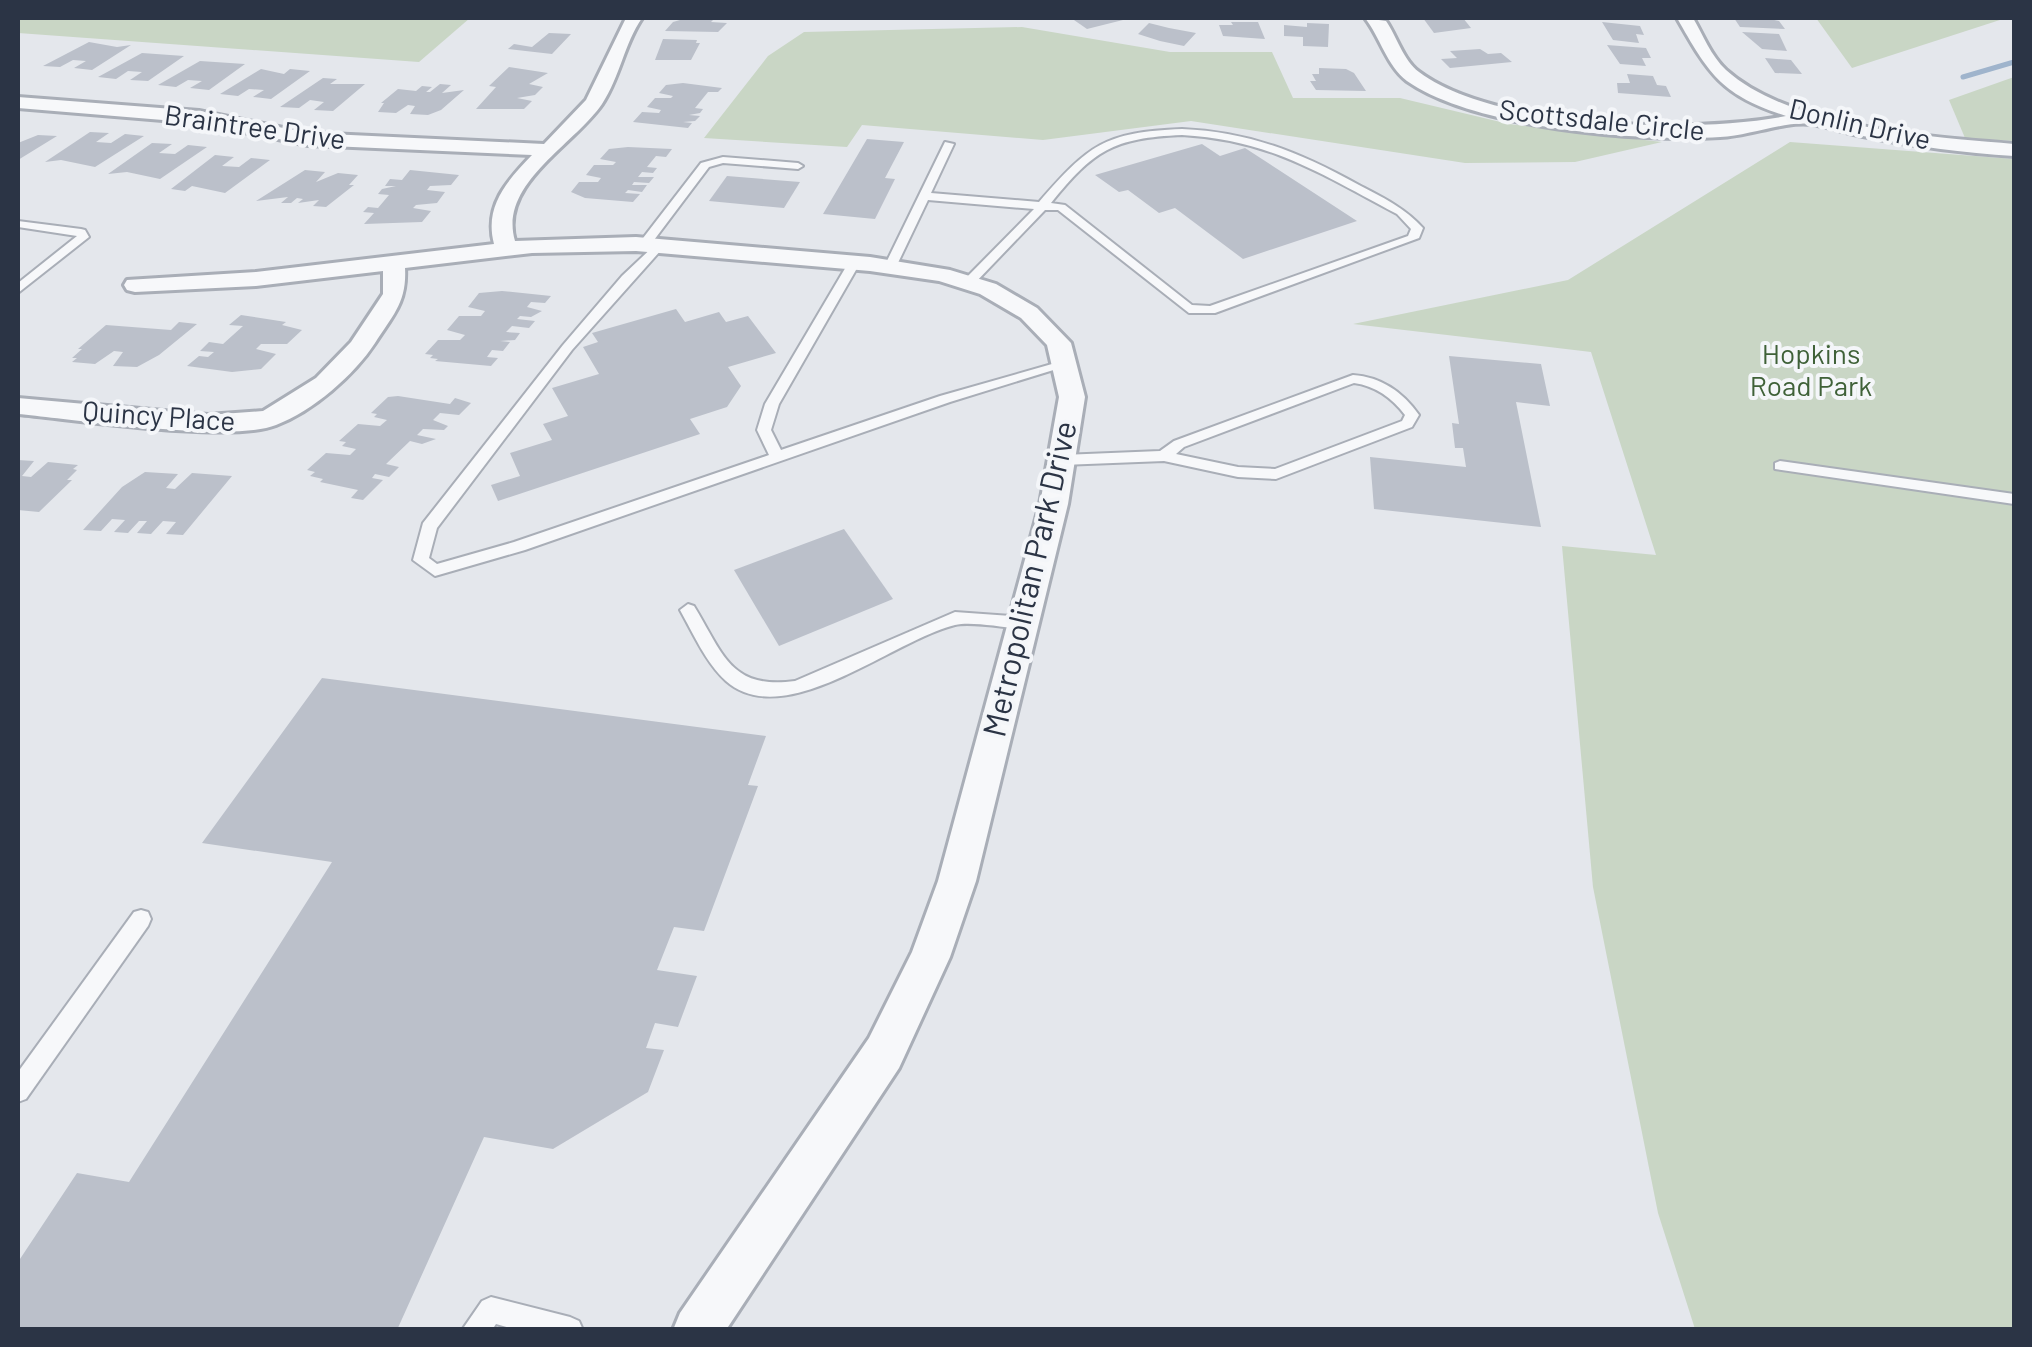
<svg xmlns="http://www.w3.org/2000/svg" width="2032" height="1347" viewBox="0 0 2032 1347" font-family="Barlow,sans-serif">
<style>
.green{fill:#c9d6c5}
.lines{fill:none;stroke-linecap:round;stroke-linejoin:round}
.stream{stroke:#9fb4cc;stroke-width:5}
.building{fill:#bbc0ca}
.service-casing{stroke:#a9aeb7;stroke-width:4}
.minor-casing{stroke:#a9aeb7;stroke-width:6}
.service{fill:#f7f8fa;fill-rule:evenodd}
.minor{fill:#f7f8fa;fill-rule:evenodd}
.labels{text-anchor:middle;stroke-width:8;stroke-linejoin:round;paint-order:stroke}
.far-street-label{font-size:28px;fill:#2b3445;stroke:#f4f6f9}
.far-park-label{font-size:28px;fill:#3f6138;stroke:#f4f6f9}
.street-label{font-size:32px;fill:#2b3445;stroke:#f4f6f9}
</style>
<rect width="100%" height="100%" fill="#e4e7ec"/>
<g class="green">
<path d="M18,18H470L419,62L18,33Z"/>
<path d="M1816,18H2006L1852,68Z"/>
<path d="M1022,27L1170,52H1272L1293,98H1400L1509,124L1662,142L1575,162L1465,163L1191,121L1043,140L862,125L847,147L704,138L768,56L804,32Z"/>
<path d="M2014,77V141L1965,138L1949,100Z"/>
<path d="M1790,142L2014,159V1329H1695L1658,1213L1593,887L1562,546L1656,555L1591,352L1353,324L1568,280Z"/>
</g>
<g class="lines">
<path class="stream" d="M1963,77L2014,62"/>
</g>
<g class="building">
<path d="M687,18H715L711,22L727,23L718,32L665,31L673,22Z"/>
<path d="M1085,18H1127V19L1087,29L1074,20Z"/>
<path d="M1423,18H1463L1471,28L1434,33Z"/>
<path d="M1734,18H1765L1779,21L1785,29L1740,27Z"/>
<path d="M1231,22H1258L1265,39L1223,36L1219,25H1233Z"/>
<path d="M1602,22L1640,26L1644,35L1636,34L1639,43L1613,40Z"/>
<path d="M1149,23L1169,28L1196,33L1184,46L1160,41L1138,34Z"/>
<path d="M1307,23L1329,24L1328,47L1303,46V37L1284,36V25L1307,27Z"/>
<path d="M1742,32L1779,34L1787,51L1762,49Z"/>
<path d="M549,33L571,34L552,54L508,49L514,44L532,47Z"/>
<path d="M663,39L697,40L696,43H700L691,60H655Z"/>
<path d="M89,42L117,47L131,45L92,70L74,68L86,61L73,60L60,67L43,66Z"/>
<path d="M1607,45L1646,48L1651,58H1642L1646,66L1620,64Z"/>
<path d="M1480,49L1488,54L1501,53L1512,62L1450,68L1441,59L1457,58L1450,51Z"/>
<path d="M142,53L184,56L148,81L130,80L142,72L128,71L116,79L98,77Z"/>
<path d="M1765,58L1791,60L1802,74L1775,73Z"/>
<path d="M200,61L245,64L209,90L190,88L202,81L188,80L176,87L158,85Z"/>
<path d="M509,67L548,73L529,84L543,87L535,95L517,98L532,101L524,109H476L496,87L489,86Z"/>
<path d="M1319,68L1346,69L1354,73L1366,91L1316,90L1310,81H1316L1312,74H1319Z"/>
<path d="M261,69L284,74L290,69L310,71L271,99L253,97L264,90L249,89L238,96L220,94Z"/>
<path d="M1627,74L1653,76L1657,85L1666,86L1671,97L1618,93L1617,83H1630Z"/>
<path d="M323,78L337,79L330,84H365L333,111L314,110L324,102L310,100L299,108L280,107Z"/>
<path d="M683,83L722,88L718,92H708L695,108L703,109L700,113L689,115L700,116L695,121L683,122L692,123L688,128L633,122L642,112L659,113L661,110L647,107L655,98H671L673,96L659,93L666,85Z"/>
<path d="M440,84L451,85L442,93L464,90L441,110L428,115L410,114L415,106L408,105L396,113L378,112L384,103H381L398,89L416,91L422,86L432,87L426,92H430Z"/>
<path d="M90,132L109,133L96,142L111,143L125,134L144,136L95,167L61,160L45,162Z"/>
<path d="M38,135L57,136L18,160V143Z"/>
<path d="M867,139L904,142L885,178L895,179L875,219L823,214Z"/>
<path d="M152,143L172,144L159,153L175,154L188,145L207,147L160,179L127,172L108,174Z"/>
<path d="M1202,144L1220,156L1245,148L1357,221L1243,259L1175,208L1159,213L1128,190L1119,192L1095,175Z"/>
<path d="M628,147L672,149L666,157L656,156L647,167L657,168L653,173L642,172L638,177H654L649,183L634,182L632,185H647L642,192L628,190L625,193L640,194L633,202L585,198L571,192L579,182H598L601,178L586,175L594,165H613L616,162L600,159L609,149Z"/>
<path d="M215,155L234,157L222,166L239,167L251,158L270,160L225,193L192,186L185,191L171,189Z"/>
<path d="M305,170L325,172L316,182L338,173L358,175L349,185H354L326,207L313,206L319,200L298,203L303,199L297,198L291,203H281L288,197L256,201Z"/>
<path d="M410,170L459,175L451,185L430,186L427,190L445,192L437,203L416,205L413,208L431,211L422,222L364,224L374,213L363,212L368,207L378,208L389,195L378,194L382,189L396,186H385L390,179L402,180Z"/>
<path d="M727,176L800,182L784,208L709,201Z"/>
<path d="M502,291L551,296L545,303L531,302L527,307L542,311L531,317L520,316L517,319L535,321L529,328L512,326L506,332L520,333L515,340L500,341L510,342L503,351L492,350L487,357L498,358L491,366L435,361L438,359L430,358L433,355L425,354L438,340H460L465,335L447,330L459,316H481L485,311L468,307L479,293Z"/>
<path d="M676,309L685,322L719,312L726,322L748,316L776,353L728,367L741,386L727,407L690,419L700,434L498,501L491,485L520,476L510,453L552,440L543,424L568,416L552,388L599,374L583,347L598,342L592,333Z"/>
<path d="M241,315L286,322L282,325L302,330L287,344H261L256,349L276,354L261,369L232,372L187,366L199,356L208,357L214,352L200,351L209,342L223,344L243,326L229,325Z"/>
<path d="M179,322L197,324L159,355L137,367L113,366L123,352L114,351L95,364L72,362L77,358H72L82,349H78L106,325L171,330Z"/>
<path d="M1449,356L1541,364L1550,406L1516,402L1541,527L1374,509L1370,457L1466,467L1463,448H1455L1452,423L1459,424Z"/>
<path d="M398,396L450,404L455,398L471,403L459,415L440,413L433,420L448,426L444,430L423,429L417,435L436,439L422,444L410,441L386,464L399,467L389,477L375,474L372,478L383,480L363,500L351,498L358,490L320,482L323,479L310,476L315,472L307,470L326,453L350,455L356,449L342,446L346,442L339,441L358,424L380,426L387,420L374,417L377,414L371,413L388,397Z"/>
<path d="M18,460L34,461L22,476L31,477L48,462L78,465L73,469L77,470L67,480H72L39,512L18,510Z"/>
<path d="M145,472L178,474L166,488L175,489L192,473L232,476L183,535L166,534L176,522L163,521L151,534L137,533L147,521H139L128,533L114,532L125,520L112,519L101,531L83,530L122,487Z"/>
<path d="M844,529L893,599L779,646L734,570Z"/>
<path d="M322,678L766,736L748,785L758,786L704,931L674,927L657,970L697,976L678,1027L655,1023L646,1048L664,1050L648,1092L553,1149L484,1137L397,1330H18V1262L77,1173L129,1182L332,862L202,843Z"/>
</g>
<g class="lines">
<g class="service-casing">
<g id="service">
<path d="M1182,129C1250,132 1299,152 1359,185C1382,197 1405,208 1423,228L1419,238L1215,313H1189L1058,210H1045L972,286H964V280L1034,209L928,200L896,267L890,271L884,267L945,142L954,144L931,193L1039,202C1089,145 1104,132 1182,129ZM1182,135C1271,140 1321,174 1397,214L1411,229L1408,236L1210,306L1192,305L1065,205L1051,203C1094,150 1113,138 1182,135Z"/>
<path d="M723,157L798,163L803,166L798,169L723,163L709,167L648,248H640V242L701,163Z"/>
<path d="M18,221L81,229L85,230L89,237L18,293V283L77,236L18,227Z"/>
<path d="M658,242L664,246L662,249L572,350L437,528L429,558L437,564L514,542L769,455L757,430L765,404L850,260L860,263L779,404L771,430L781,450L940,396L1066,360L1073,364L950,402L525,550L435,576L413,560L423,523L563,345L622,276Z"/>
<path d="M1353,375C1381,377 1403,392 1419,415L1412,427L1276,479L1238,477L1164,461L1062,465L1055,460L1062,455L1160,451L1174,441ZM1354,383C1376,386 1392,398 1405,415L1402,421L1275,469L1238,467L1176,454L1184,447Z"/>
<path d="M1780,461L2014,494V504L1775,469V463Z"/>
<path d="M688,604L694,606C723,653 730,690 795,681L955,612L1024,617L1032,623L1024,629C1005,628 972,621 955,625C893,640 785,733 726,681C706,663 693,633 680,610Z"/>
<path d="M141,910L148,912L151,919L148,926L26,1099L18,1102V1072L134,912Z"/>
<path d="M491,1297L570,1317L579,1321L583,1330H517L496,1324L492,1330H462L482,1301Z"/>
</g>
</g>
<g class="minor-casing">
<g id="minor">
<path d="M626,18H642C624,44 620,77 602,104C574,145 498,184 515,241L636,237L870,257L950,270L996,284L1037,308L1071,343L1085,397L1068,504L976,881L950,957L899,1068L726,1330H673L680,1313L869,1038L912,952L938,881L1040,504L1059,397L1047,345L1021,318L980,294L939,281L870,271L636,251L532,253L405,268C407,302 393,315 375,343C354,375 313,411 276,425C231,443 73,419 18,414V398L208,415L263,411L316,378L351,342L383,294V271L256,286L135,292L127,290L124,285L127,280L256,272L494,244C484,206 507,181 532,155L308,145L199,123L18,108V97L199,111L308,133L544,144L586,100Z"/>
<path d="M1365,18L1386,21C1397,37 1403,60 1419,72C1495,129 1695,134 1786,116C1721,95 1709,74 1677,18H1693C1703,35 1711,56 1726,70C1791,128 1929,137 2014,144V156C1964,153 1913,146 1863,136C1845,133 1828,126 1811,124C1783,121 1749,136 1720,137C1639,142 1474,128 1407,81C1387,66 1380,37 1365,18Z"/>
</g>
</g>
<use href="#service" class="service"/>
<use href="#minor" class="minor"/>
</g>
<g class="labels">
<g class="far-street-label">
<text transform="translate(1602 120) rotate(6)" y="10">Scottsdale Circle</text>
<text transform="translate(1860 124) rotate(13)" y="10">Donlin Drive</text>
<text transform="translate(255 127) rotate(8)" y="10">Braintree Drive</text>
<text transform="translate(159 416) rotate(4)" y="10">Quincy Place</text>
</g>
<g class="far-park-label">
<text x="1811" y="364">Hopkins<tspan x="1811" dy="32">Road Park</tspan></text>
</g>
<g class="street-label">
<text transform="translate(1030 579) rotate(-77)" y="11">Metropolitan Park Drive</text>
</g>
</g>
<rect width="2032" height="1347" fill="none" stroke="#2b3445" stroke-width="40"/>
</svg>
